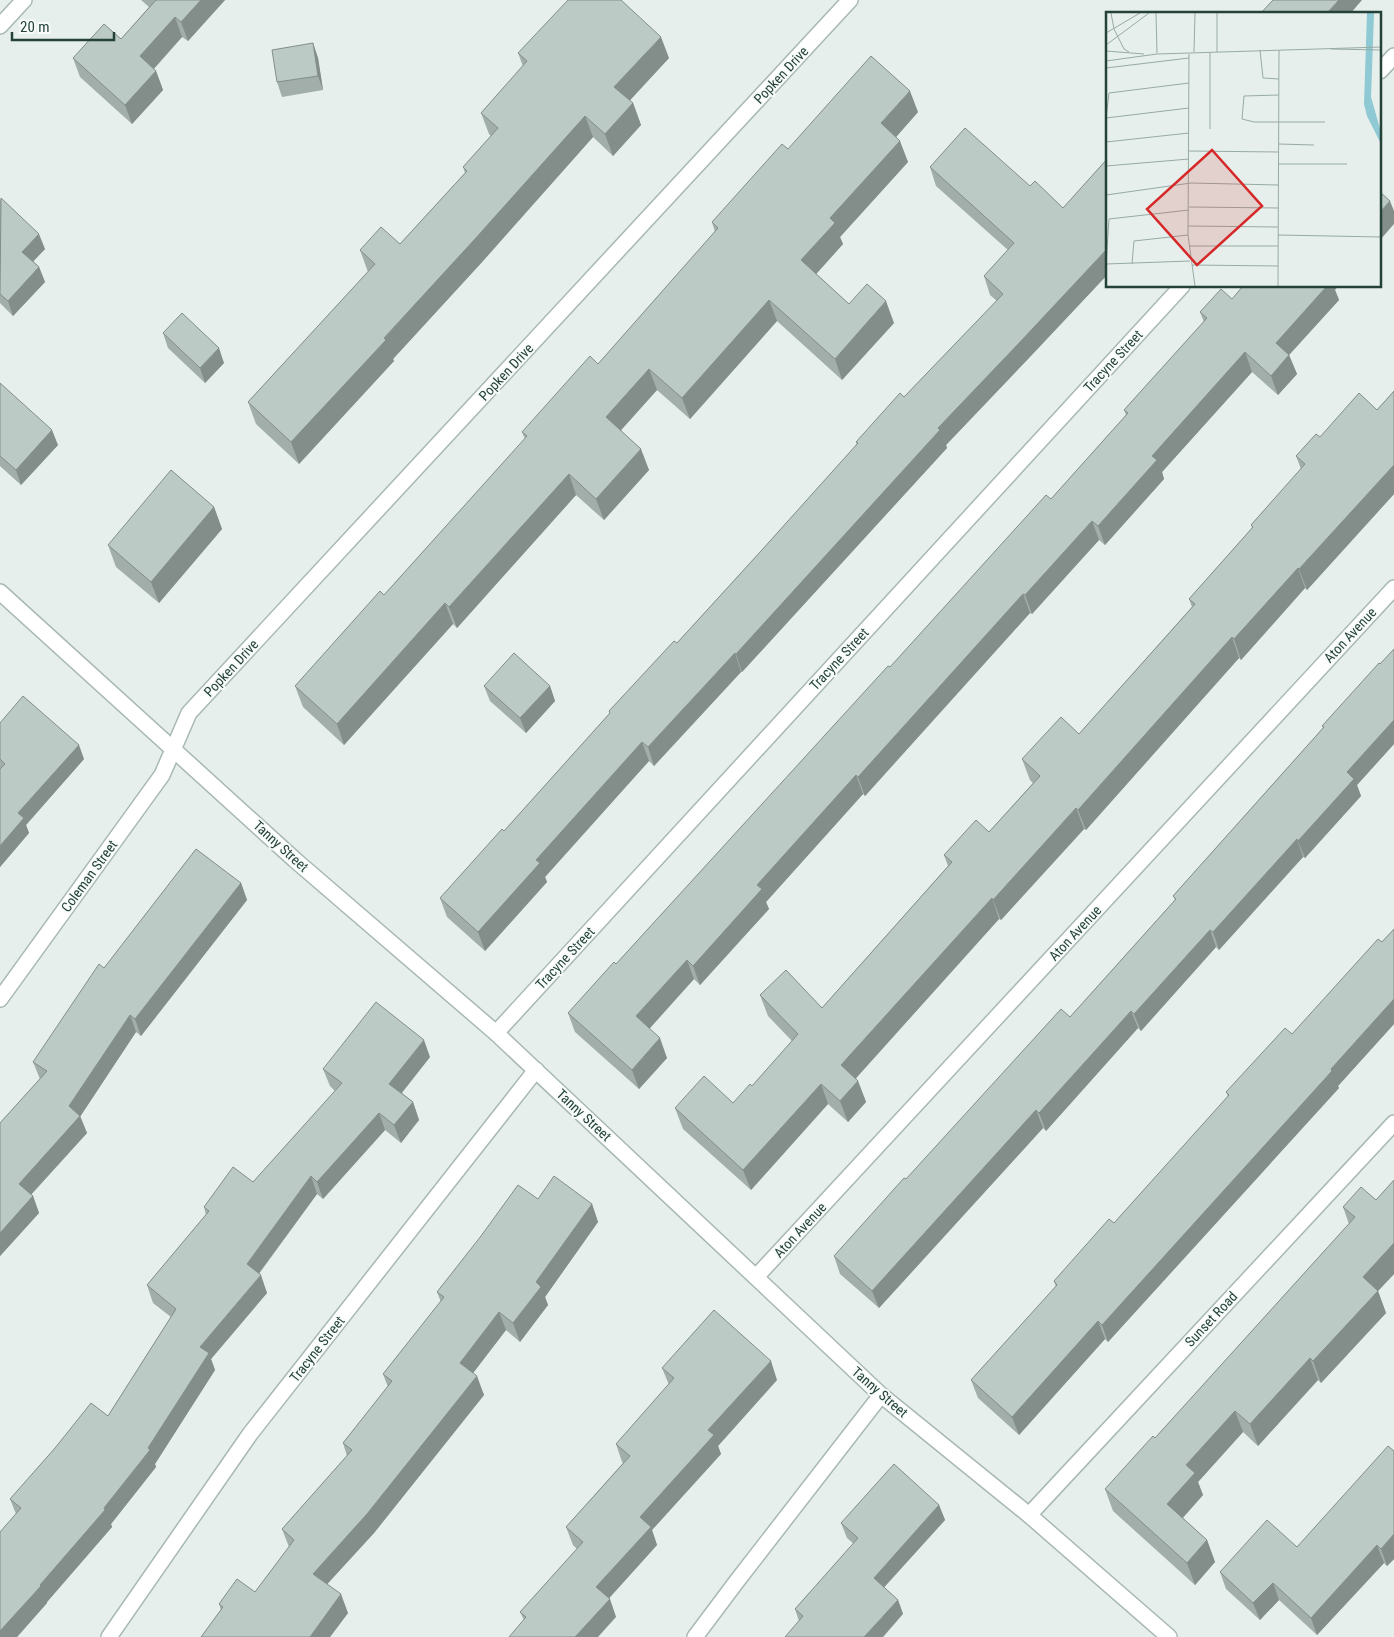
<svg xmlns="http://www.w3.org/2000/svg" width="1394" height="1637" viewBox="0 0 1394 1637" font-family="'Roboto Condensed',sans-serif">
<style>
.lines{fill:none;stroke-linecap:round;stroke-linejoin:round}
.street-casing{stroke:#a8b8b2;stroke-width:18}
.street{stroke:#fff;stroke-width:15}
.wall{fill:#a1aea9}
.shaded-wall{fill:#838d89}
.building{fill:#bbcac4;stroke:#838d89}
.labels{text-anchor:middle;stroke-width:4;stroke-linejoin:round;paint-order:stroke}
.street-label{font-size:14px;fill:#24423a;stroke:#f7fbf9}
.inset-road{fill:none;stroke:#98aaa4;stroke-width:1}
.view{fill:#d62828;fill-opacity:0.15;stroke:#d62828;stroke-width:2.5}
.inset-edge{fill:none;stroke:#24423a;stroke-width:2.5}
</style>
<rect width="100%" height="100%" fill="#e6efeb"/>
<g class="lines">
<g class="street-casing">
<g id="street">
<path d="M0,26L24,0"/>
<path d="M1380,71L1394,56"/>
<path d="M0,592L295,860L496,1033L881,1395L1029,1515L1169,1637"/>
<path d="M0,999L162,775L189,713L850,0"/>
<path d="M496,1033L1182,286"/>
<path d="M756,1277L1394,588"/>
<path d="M1029,1515L1394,1123"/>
<path d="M109,1637L250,1434L536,1070"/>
<path d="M695,1637L737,1581L881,1395"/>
</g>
</g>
<use href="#street" class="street"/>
</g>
<g class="wall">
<path d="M141,0H225L188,41L182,37L154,69L156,71L163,90L132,124L80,77L73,58L121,39L149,7Z"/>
<path d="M313,43L318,58L323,90L282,97L277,82Z"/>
<path d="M518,53L669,58L629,101L633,103L641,125L613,156L593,137L483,261L393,359L394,361L299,464L256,424L248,402L368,272L360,250L400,244L465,173L463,167L491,136L489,134L481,113L523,66Z"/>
<path d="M918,112L896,137L908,162L840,237L843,244L816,274L849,304L894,323L842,380L777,321L690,419L657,390L621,430L649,470L604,520L576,495L457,628L453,624L344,745L303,707L295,686L384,595L525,439L522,432L598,364L715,232L712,222L788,149Z"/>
<path d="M1108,158V274L1028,359L946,445L947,448L742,672H741L654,766L649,761L545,877L547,882L485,951L447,917L440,898L504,831L610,713L609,711L677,643L761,551L857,445L856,442L904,397L997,301L990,295L984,276L1008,250L936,186L930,167L1030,186L1063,208Z"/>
<path d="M0,199L45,249L33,261L39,267L45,282L13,316L0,303Z"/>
<path d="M1335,290L1339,300L1289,355L1297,374L1278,395L1252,372L1162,472L1164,479L1105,545L1099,540L1032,614L1030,613L865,796L863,794L766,902L769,909L700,985L694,979L649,1028L667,1058L639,1089L575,1032L568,1013L616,964L890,667L1051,499L1126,415L1124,410L1204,322L1200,312L1232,299Z"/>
<path d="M163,333L224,363L205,383L168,348Z"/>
<path d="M0,383L58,445L21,485L0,466Z"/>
<path d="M1394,391V494L1307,590L1305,588L1241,660L1239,658L1086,830L1084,829L1001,920L999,919L856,1078L858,1081L866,1102L848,1122L828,1104L751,1190L683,1129L675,1108L733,1103L752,1086L792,1041L768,1016L760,995L822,1008L948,866L944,855L989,832L1033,783L1030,780L1022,759L1079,734L1192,607L1189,599L1252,528L1251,525L1301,469L1296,456L1320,437L1377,410Z"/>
<path d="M214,507L222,529L159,603L116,567L108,545Z"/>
<path d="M1394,649V744L1357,785L1361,796L1305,858L1303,857L1219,950L1216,947L1141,1031L1138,1028L1046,1131L1043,1128L879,1308L840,1274L834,1256L906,1179L1070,1017L1175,900L1173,896L1323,728L1322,726Z"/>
<path d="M484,686H550L555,701L526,733L490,701Z"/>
<path d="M0,723L84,759L26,825L29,833L0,867Z"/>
<path d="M241,883L247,900L141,1036L136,1032L80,1116L87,1133L31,1195L33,1196L39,1213L0,1256V1123L40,1079L33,1062L104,968Z"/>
<path d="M1394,929V1024L1338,1086L1339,1088L1108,1342L1105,1339L1019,1435L978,1398L971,1380L1056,1287L1054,1281L1114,1223L1228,1097L1226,1092L1292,1034Z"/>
<path d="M430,1057L402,1093L413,1102L419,1120L401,1143L385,1130L323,1199L317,1194L259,1274L267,1293L211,1359L215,1370L155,1464L156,1467L111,1524L112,1527L47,1602V1603L17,1637H0L16,1514L10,1499L108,1416L171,1317L153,1303L147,1285L206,1215L204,1207L253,1182L335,1091L330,1086L323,1069Z"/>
<path d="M1394,1180V1274L1378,1291L1386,1313L1321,1383L1318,1380L1258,1446L1243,1432L1198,1482L1203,1495L1183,1518L1207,1540L1215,1562L1195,1585L1113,1511L1105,1489L1155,1438L1349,1224L1343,1207L1376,1200Z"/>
<path d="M538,1199L592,1204L598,1222L545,1297L548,1305L520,1342L506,1330L473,1373L484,1395L374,1533L327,1584L348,1613L330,1637H201L221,1610L219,1604L255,1592L289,1547L282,1529L347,1456L343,1443L388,1387L383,1374L441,1302L437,1292Z"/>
<path d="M662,1368L777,1380L718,1446L721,1454L652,1530L657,1545L609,1598L616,1617L524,1620L520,1612L577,1549L573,1545L566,1527L623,1463L622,1462L616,1444L669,1385Z"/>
<path d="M1394,1451V1559L1387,1566L1384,1563L1317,1635L1279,1600L1260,1620L1226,1589L1220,1572L1297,1547Z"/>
<path d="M939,1505L945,1520L884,1587L898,1600L903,1614L799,1621L795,1609L854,1544L847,1538L841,1523Z"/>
</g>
<g class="shaded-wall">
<path d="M201,0H225L188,41L181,22Z"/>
<path d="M1339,0H1362L1350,14H1326Z"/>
<path d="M175,17L182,37L147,76L140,56Z"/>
<path d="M661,37L669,58L622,109L614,87Z"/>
<path d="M313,43L318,58L323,90L318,76Z"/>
<path d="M156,71L163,90L132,124L125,105Z"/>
<path d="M910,91L918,112L889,145L881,123Z"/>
<path d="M633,103L641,125L613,156L605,134Z"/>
<path d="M585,116L593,137L483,261L393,359L394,361L299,464L291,442Z"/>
<path d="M900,141L908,162L840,237L843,244L809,282L801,260L830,218Z"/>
<path d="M1390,201L1394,211V224L1380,240V212Z"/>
<path d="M39,234L45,249L28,267L22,252Z"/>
<path d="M1108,248V274L1028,359L946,445L947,448L742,672L736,654L938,428Z"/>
<path d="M39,267L45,282L13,316L8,301Z"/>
<path d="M1327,286H1338L1335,290L1339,300L1289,355L1297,374L1278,395L1271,376L1276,343Z"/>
<path d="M769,300L777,321L690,419L682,398Z"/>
<path d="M886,301L894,323L842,380L835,359Z"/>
<path d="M219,348L224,363L205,383L200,368Z"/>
<path d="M1245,352L1252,372L1162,472L1164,479L1105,545L1098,526L1152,456Z"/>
<path d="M649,369L657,390L614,438L606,417Z"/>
<path d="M52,430L58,445L21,485L16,470Z"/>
<path d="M641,449L649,470L604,520L596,499Z"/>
<path d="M1394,465V494L1307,590L1299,569Z"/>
<path d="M569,474L576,495L457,628L449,607Z"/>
<path d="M214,507L222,529L159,603L151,582Z"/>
<path d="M1092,521L1099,540L1032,614L1025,595Z"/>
<path d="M1298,568L1305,588L1241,660L1234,639Z"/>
<path d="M1023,594L1030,613L865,796L858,777Z"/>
<path d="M445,603L453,624L344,745L337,724Z"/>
<path d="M1232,637L1239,658L1086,830L1078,810Z"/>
<path d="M735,653L741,672L654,766L648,747Z"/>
<path d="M550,686L555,701L526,733L520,718Z"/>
<path d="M1394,720V744L1357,785L1361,796L1305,858L1298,841L1347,772Z"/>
<path d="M642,742L649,761L545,877L547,882L485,951L478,932L536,860Z"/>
<path d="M79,745L84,759L26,825L29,833L0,867V846L18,813Z"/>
<path d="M856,775L863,794L766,902L769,909L700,985L693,966L757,885Z"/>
<path d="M1076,808L1084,829L1001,920L993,900Z"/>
<path d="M1297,839L1303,857L1219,950L1213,932Z"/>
<path d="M241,883L247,900L141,1036L135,1019Z"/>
<path d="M992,898L999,919L849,1086L841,1065Z"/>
<path d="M1210,930L1216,947L1141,1031L1134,1014Z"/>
<path d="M687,960L694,979L643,1036L636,1016Z"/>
<path d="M1394,999V1024L1338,1086L1339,1088L1108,1342L1102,1325Z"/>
<path d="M1131,1011L1138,1028L1046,1131L1039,1113Z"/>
<path d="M130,1015L136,1032L78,1120L80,1116L87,1133L25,1201L19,1184L69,1106Z"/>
<path d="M660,1038L667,1058L639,1089L632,1070Z"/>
<path d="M424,1040L430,1057L395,1101L389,1084Z"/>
<path d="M858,1081L866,1102L848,1122L840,1101Z"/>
<path d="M821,1084L828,1104L751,1190L743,1170Z"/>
<path d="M413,1102L419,1120L401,1143L394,1125Z"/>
<path d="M1036,1110L1043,1128L879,1308L872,1291Z"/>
<path d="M379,1113L385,1130L323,1199L317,1182Z"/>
<path d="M311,1176L317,1194L253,1281L247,1264Z"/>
<path d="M33,1196L39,1213L0,1256V1233Z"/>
<path d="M592,1204L598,1222L545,1297L548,1305L520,1342L513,1323L536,1282Z"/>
<path d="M1394,1243V1274L1378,1291L1386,1313L1321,1383L1313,1361L1363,1277Z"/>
<path d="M261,1275L267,1293L211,1359L215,1370L155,1464L156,1467L111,1524L112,1527L47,1602V1603L17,1637H0V1631L104,1508L148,1448L200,1347Z"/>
<path d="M499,1312L506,1330L467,1381L460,1363Z"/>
<path d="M1098,1321L1105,1339L1019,1435L1012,1417Z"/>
<path d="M1310,1358L1318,1380L1258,1446L1250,1424Z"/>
<path d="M771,1361L777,1380L718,1446L721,1454L652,1530L657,1545L603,1605L596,1587L640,1517L708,1430Z"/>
<path d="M477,1376L484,1395L374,1533L320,1592L313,1574Z"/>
<path d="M1235,1411L1243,1432L1198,1482L1203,1495L1175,1526L1167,1504L1186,1465Z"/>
<path d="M939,1505L945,1520L879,1593L874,1578Z"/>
<path d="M1394,1534V1559L1387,1566L1381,1549Z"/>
<path d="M1207,1540L1215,1562L1195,1585L1187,1563Z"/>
<path d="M1377,1545L1384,1563L1317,1635L1311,1618Z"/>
<path d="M1273,1583L1279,1600L1260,1620L1253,1603Z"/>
<path d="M341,1594L348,1613L330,1637H310Z"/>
<path d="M610,1599L616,1617L598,1637H575Z"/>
<path d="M898,1600L903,1614L883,1637H864Z"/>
</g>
<g class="building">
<path d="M156,0H201L181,22L175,17L140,56L156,71L125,105L73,58L104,24L121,39Z"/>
<path d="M568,0H621L661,37L614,87L633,103L605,134L585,116L475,239L384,338L386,340L291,442L248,402L375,264L360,250L381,227L400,244L467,171L463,167L498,128L481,113L527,61L518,53Z"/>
<path d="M1273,0H1339L1326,14H1260Z"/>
<path d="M313,43L318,76L277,82L272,50Z"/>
<path d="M871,56L910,91L881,123L900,141L830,218L835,223L801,260L849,304L867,284L886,301L835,359L769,300L682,398L649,369L606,417L641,449L596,499L569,474L449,607L445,603L337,724L295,686L380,591L384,595L527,436L522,432L590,356L598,364L718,228L712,222L782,144L788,149Z"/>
<path d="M965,128L1030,186L1035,181L1063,208L1108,158V248L1021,341L938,428L940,430L736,654L735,653L648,747L642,742L536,860L540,863L478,932L440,898L502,829L504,831L610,713L609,711L674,641L677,643L761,551L858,443L856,442L900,393L904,397L1003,294L984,276L1014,243L930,167Z"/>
<path d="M1380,192L1390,201L1380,212Z"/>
<path d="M1,198L39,234L22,252L39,267L8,301L0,294Z"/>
<path d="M1243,286H1327L1276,343L1289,355L1271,376L1245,352L1152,456L1157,460L1098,526L1092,521L1025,595L1023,594L858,777L856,775L757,885L762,889L693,966L687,960L636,1016L660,1038L632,1070L568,1013L614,962L616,964L888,666L890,667L1046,495L1051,499L1128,413L1124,410L1207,318L1200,312L1221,289L1232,299Z"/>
<path d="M182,313L219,348L200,368L163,333Z"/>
<path d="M0,383L52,430L16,470L0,456Z"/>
<path d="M1394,391V465L1299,569L1298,568L1234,639L1232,637L1078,810L1076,808L993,900L992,898L841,1065L858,1081L840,1101L821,1084L743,1170L675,1108L704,1076L733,1103L750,1084L752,1086L798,1034L760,995L786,970L822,1008L952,862L944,855L976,820L989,832L1040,776L1022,759L1061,717L1079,734L1195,604L1189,599L1253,527L1251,525L1305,464L1296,456L1316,434L1320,437L1359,393L1377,410Z"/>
<path d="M171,470L214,507L151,582L108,545Z"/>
<path d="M1394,649V720L1347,772L1354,779L1298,841L1297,839L1213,932L1210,930L1134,1014L1131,1011L1039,1113L1036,1110L872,1291L834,1256L904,1178L906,1179L1061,1009L1070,1017L1176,899L1173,896L1324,727L1322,726L1379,663L1380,664Z"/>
<path d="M514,653L550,686L520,718L484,686Z"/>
<path d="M23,696L79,745L18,813L24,818L0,846V769L5,764L0,759V723Z"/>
<path d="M196,849L241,883L135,1019L130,1015L69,1106L80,1116L19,1184L33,1196L0,1233V1123L47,1071L33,1062L99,964L104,968Z"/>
<path d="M1394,929V999L1331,1069L1332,1071L1102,1325L1098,1321L1012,1417L971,1380L1057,1285L1054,1281L1109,1219L1114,1223L1229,1095L1226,1092L1285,1028L1292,1034L1378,939L1382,942Z"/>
<path d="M376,1002L424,1040L389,1084L413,1102L394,1125L379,1113L317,1182L311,1176L247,1264L261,1275L200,1347L209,1353L148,1448L150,1450L104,1508L105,1510L40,1585L41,1586L0,1631V1532L21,1508L10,1499L55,1448L91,1403L108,1416L176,1309L147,1285L209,1211L204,1207L233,1167L253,1182L342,1083L323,1069Z"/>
<path d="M554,1176L592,1204L536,1282L541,1287L513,1323L499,1312L460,1363L477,1376L367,1514L313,1574L341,1594L310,1637H201L223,1607L219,1604L237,1579L255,1592L294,1540L282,1529L352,1450L343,1443L392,1381L383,1374L444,1297L437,1292L481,1236L518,1185L538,1199Z"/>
<path d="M1394,1180V1243L1363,1277L1378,1291L1313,1361L1310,1358L1250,1424L1235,1411L1186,1465L1195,1473L1167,1504L1207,1540L1187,1563L1105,1489L1153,1436L1155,1438L1355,1217L1343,1207L1361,1187L1376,1200Z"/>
<path d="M714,1310L771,1361L708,1430L714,1435L640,1517L651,1527L596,1587L610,1599L575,1637H509L526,1617L520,1612L583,1542L566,1527L630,1456L616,1444L674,1378L662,1368Z"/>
<path d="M1388,1446L1394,1451V1534L1381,1549L1377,1545L1311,1618L1273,1583L1253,1603L1220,1572L1267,1520L1297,1547Z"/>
<path d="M894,1464L939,1505L874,1578L898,1600L864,1637H785L803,1616L795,1609L858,1538L841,1523Z"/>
</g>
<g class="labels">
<g class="street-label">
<text transform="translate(781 75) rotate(-47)" y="5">Popken Drive</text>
<text transform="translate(1113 361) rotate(-47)" y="5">Tracyne Street</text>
<text transform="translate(506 372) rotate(-47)" y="5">Popken Drive</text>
<text transform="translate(1350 635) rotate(-47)" y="5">Aton Avenue</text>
<text transform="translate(839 659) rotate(-47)" y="5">Tracyne Street</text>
<text transform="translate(231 668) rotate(-47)" y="5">Popken Drive</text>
<text transform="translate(281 846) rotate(42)" y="5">Tanny Street</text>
<text transform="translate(89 876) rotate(-54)" y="5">Coleman Street</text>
<text transform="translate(1075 933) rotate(-47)" y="5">Aton Avenue</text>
<text transform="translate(565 958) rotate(-47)" y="5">Tracyne Street</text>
<text transform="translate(584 1115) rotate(43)" y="5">Tanny Street</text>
<text transform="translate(800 1230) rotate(-47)" y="5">Aton Avenue</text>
<text transform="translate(1211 1319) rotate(-47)" y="5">Sunset Road</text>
<text transform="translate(317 1349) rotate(-52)" y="5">Tracyne Street</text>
<text transform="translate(880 1392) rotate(41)" y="5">Tanny Street</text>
</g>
</g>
<g transform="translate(1106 12)">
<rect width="275" height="275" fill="#e6efeb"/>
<path d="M261,1H268L265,85L275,120V132L261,104L258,92Z" fill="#8ec9d4"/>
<path class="inset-road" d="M5,1L8,17M50,1L51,41M8,17L18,37L23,40M0,21L34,1M0,33L43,1M225,37L275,38M154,38L157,66L173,67M0,39L38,42M88,40L89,1M104,40V117M111,40V1M83,42L82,223L89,274M0,49L51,42L275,35M0,56L83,46M173,83L138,84L136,107L148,110H219M0,106L3,81L83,71M0,106L83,96M0,130L83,121M173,132L208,133M83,139L172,140M173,152H241M0,154L83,147M0,183L85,171L172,173M83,195L172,196M83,198L3,207L0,252L84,249M82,214L172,215M172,223L275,225M83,234H172M26,252L28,229L82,223M86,253L172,254M172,274L173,38"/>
<path class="view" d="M106,138L156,194L91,253L41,197Z"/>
<rect width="275" height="275" class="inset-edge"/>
</g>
<path d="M12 32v8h102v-8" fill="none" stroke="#24423a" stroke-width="2.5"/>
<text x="20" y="32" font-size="15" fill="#24423a" stroke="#f7fbf9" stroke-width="4" paint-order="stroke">20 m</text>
</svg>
